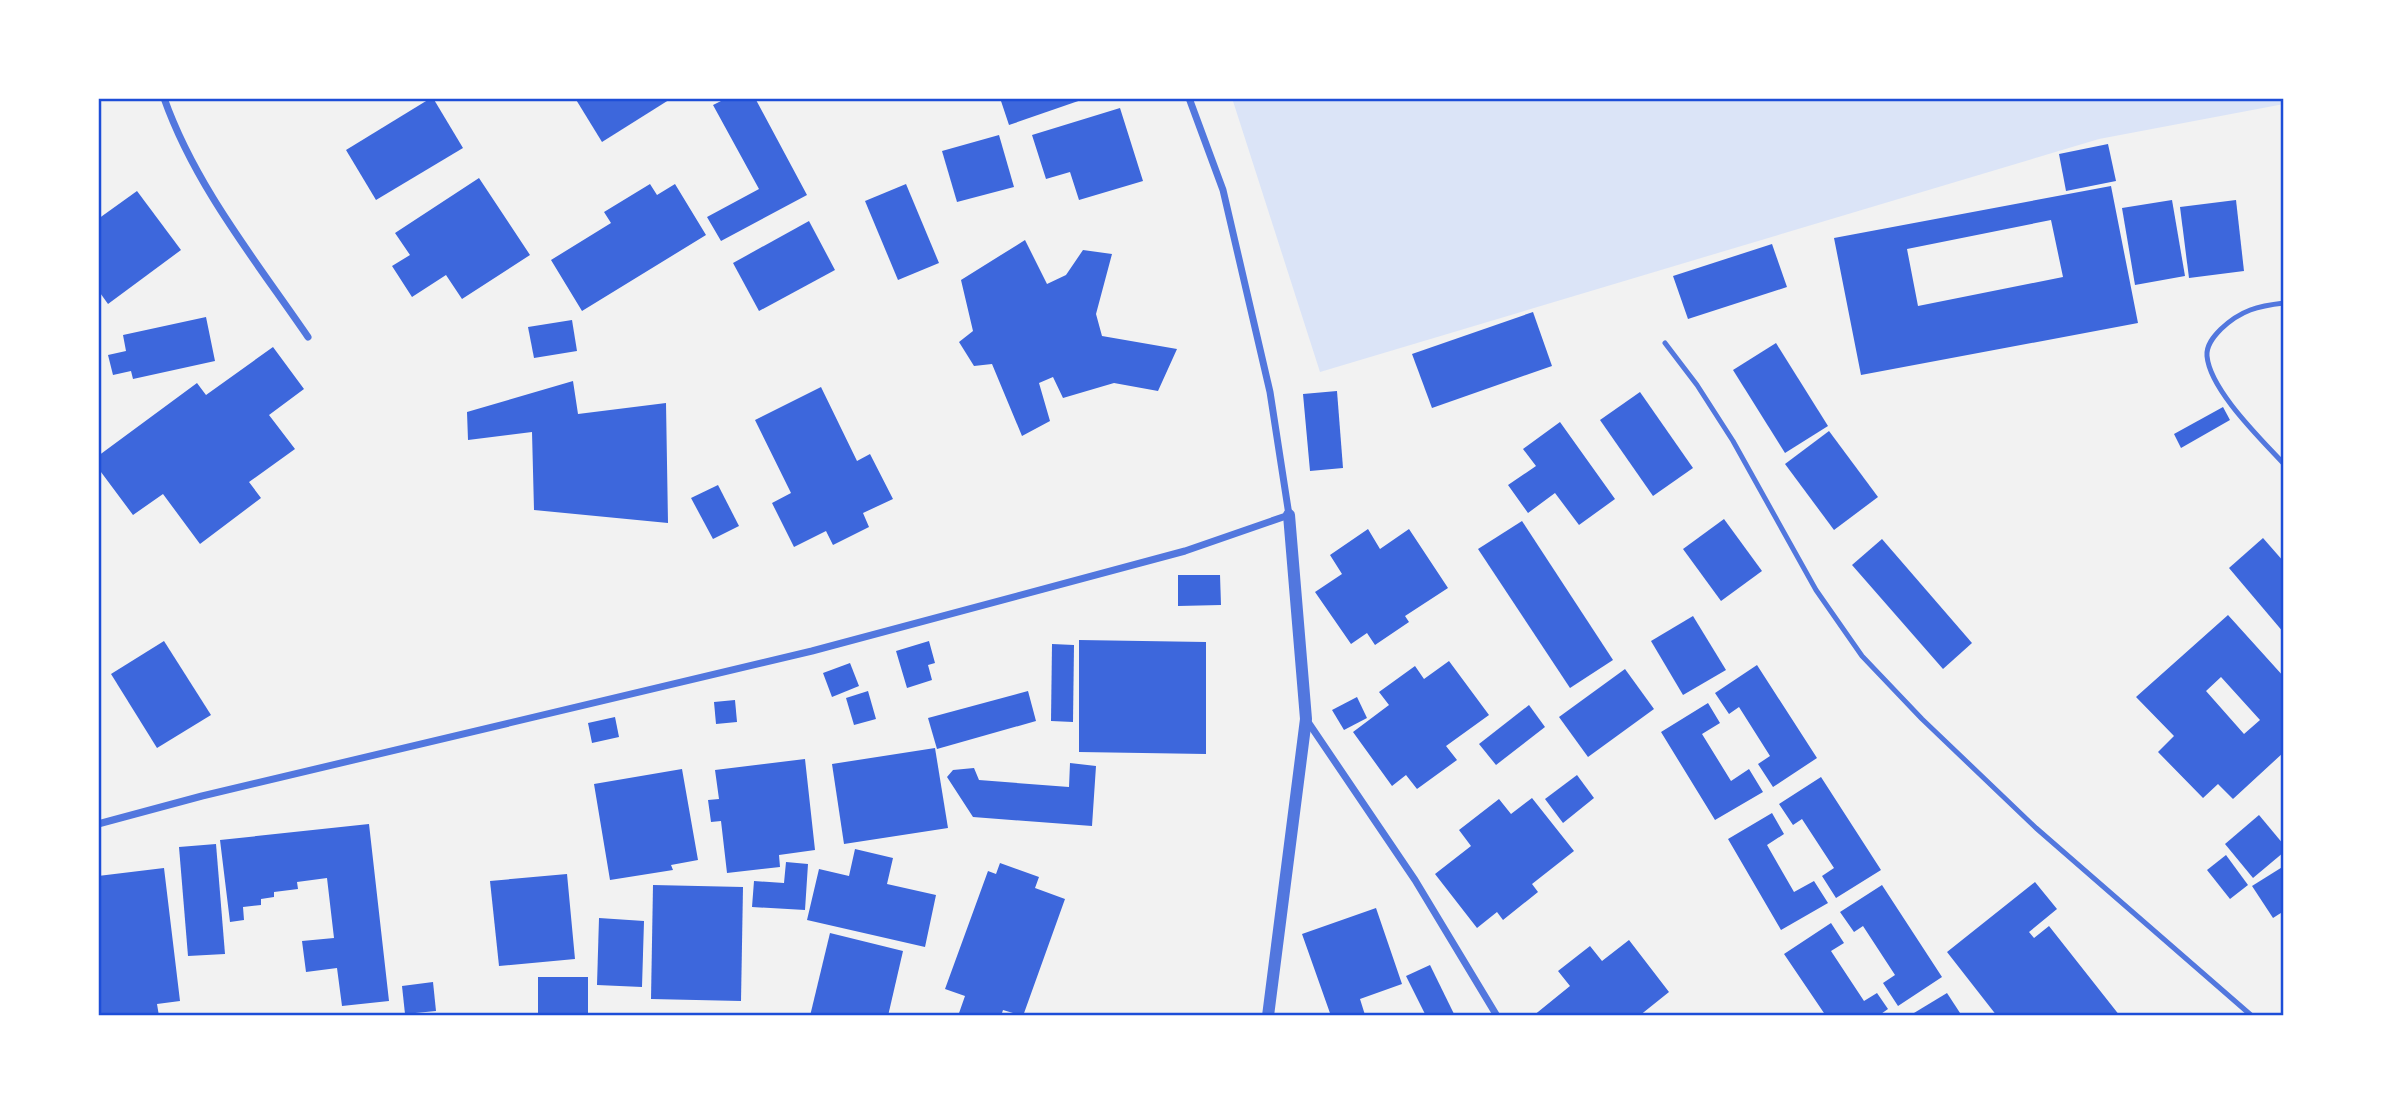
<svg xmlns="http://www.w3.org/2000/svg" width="2382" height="1114" viewBox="0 0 2382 1114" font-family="'Noto Sans',sans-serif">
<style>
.green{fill:#dbe4f7}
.building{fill:#3d67dc;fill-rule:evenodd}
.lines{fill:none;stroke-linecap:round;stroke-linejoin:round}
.service{stroke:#5277de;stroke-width:5}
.minor{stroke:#5277de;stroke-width:7}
.tertiary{stroke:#5277de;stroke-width:12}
.neatline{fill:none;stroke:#1d4ed8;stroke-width:2.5}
</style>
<rect width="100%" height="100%" fill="#f2f2f2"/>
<path class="green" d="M1232,98H2284V104L2099,139L1320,372Z"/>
<g class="building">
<path d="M431,98H433L463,148L376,200L346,150Z"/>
<path d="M575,98H672L602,142Z"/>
<path d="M727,98H755L807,195L721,241L707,217L759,189L713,105Z"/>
<path d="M1000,98H1087L1009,125Z"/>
<path d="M1120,108L1143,181L1079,200L1070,172L1046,179L1032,135Z"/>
<path d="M999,135L1014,187L957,202L942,151Z"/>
<path d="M2108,144L2116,181L2066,191L2059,154Z"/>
<path d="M479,178L530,255L462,299L446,275L412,297L392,266L410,255L395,233Z"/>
<path d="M650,184L657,195L675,184L706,235L582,311L551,260L611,223L604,212Z"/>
<path d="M906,184L939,263L898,280L865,201Z"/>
<path d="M2111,186L2138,323L1861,375L1834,238ZM2051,220L2063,277L1918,306L1907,249Z"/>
<path d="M137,191L181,250L108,304L98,290V219Z"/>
<path d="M2172,200L2185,276L2135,285L2122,208Z"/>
<path d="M2236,200L2244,271L2189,278L2180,207Z"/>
<path d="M809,221L835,270L759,311L733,263Z"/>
<path d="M1025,240L1047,284L1066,275L1083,250L1112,254L1096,314L1102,336L1177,349L1158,391L1114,383L1063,398L1053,377L1039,383L1050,421L1022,436L992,364L974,366L959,342L973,331L961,280Z"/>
<path d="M1772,244L1787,287L1688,319L1673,276Z"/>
<path d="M1533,312L1552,366L1432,408L1412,354Z"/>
<path d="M206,317L215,361L133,379L131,371L113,375L108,355L126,351L123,335Z"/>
<path d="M572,320L577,351L534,358L528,327Z"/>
<path d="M1776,343L1828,426L1785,453L1733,370Z"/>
<path d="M273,347L304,389L269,415L295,449L249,482L261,498L200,544L163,494L133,515L98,468V456L197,383L206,395Z"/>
<path d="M573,381L578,414L666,403L668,523L534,510L532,432L468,440L467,412Z"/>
<path d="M821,387L857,461L870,454L893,499L863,513L869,527L833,545L826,531L794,547L772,503L791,493L755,420Z"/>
<path d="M1337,391L1343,468L1310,471L1303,394Z"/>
<path d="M1640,392L1693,468L1653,496L1600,420Z"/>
<path d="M2223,407L2230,420L2181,448L2174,434Z"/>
<path d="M1560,422L1615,499L1579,525L1555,493L1528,513L1508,485L1536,466L1523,449Z"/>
<path d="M1829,431L1878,497L1834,530L1785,464Z"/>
<path d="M718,485L739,526L713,539L691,498Z"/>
<path d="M1724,519L1762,571L1721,601L1683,549Z"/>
<path d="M1522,521L1613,660L1570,688L1478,549Z"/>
<path d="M1368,529L1380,549L1409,529L1448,588L1405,616L1409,622L1375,645L1367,633L1351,644L1315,592L1342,574L1330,555Z"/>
<path d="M2263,538L2284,562V633L2229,568Z"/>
<path d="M1882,539L1972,643L1943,669L1852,565Z"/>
<path d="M1178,575H1220L1221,605L1178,606Z"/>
<path d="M2228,615L2284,677V752L2233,799L2218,784L2203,798L2158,752L2174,736L2136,697ZM2221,677L2260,720L2244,734L2206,691Z"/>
<path d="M1693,616L1726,670L1683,695L1651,641Z"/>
<path d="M1079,640L1206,642V754L1079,752Z"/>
<path d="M164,641L211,715L157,748L111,674Z"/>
<path d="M929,641L935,663L928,665L932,680L907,688L896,651Z"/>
<path d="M1052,644L1074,645L1073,722L1051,721Z"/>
<path d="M1449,661L1489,715L1446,746L1457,760L1417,789L1406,775L1392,786L1353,732L1389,705L1379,692L1415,666L1424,679Z"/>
<path d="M850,663L859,686L832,697L823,673Z"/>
<path d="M1757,665L1817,758L1773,787L1758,764L1770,756L1739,707L1729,714L1715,693Z"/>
<path d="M1625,669L1654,709L1588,757L1559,717Z"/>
<path d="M868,691L876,719L854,725L846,698Z"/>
<path d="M1028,691L1036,721L937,749L928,718Z"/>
<path d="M1357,697L1367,718L1344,730L1332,710Z"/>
<path d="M735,700L737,722L716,724L714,702Z"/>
<path d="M1708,703L1720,723L1702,734L1731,781L1749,769L1763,792L1715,820L1661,732Z"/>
<path d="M1529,705L1545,727L1496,765L1479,744Z"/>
<path d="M615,717L619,737L592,743L588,723Z"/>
<path d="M935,748L948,828L844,844L832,764Z"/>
<path d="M805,759L815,850L779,855L780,867L727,873L721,821L711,822L708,800L719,799L715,770Z"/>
<path d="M1070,763L1096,766L1092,826L973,817L947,777L953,770L974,768L979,780L1069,787Z"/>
<path d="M682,769L698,860L671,865L673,870L610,880L594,784Z"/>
<path d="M1577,775L1594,798L1563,823L1545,799Z"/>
<path d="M1821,777L1881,870L1836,898L1822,876L1834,868L1802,819L1793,825L1779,804Z"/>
<path d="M1532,798L1574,851L1532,884L1538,892L1503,920L1497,912L1477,928L1435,874L1471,846L1459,830L1499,799L1511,814Z"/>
<path d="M1772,813L1784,834L1767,845L1794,892L1814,881L1828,903L1781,930L1728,839Z"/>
<path d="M2259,815L2284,845V852L2253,878L2225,844Z"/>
<path d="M369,824L389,1001L342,1006L337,968L306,972L302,941L334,938L327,878L297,882L298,889L274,892V897L261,899V905L243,907L244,920L230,922L220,840Z"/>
<path d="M216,844L225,954L188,956L179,847Z"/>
<path d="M855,849L893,858L887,884L936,895L925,947L807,920L819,869L849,876Z"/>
<path d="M2226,855L2248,885L2230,899L2207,870Z"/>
<path d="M786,862L808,864L805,910L752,907L754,881L784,883Z"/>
<path d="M1000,863L1039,877L1035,888L1065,899L1023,1016L1003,1010L1001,1016H958L965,996L945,989L988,871L996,874Z"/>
<path d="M2284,866V911L2273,918L2252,886Z"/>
<path d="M164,868L180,1001L157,1004L159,1016H98V876Z"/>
<path d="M567,874L575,959L499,966L490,881Z"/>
<path d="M2035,882L2057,909L2029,932L2034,938L2049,926L2120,1016H1997L1947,952Z"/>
<path d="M653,885L743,887L741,1001L651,999Z"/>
<path d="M1882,885L1942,977L1898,1006L1883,983L1895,975L1863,926L1854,932L1840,912Z"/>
<path d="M1376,908L1402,984L1360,999L1365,1015L1331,1016L1302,934Z"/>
<path d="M599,918L644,921L642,987L597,985Z"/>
<path d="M1831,923L1844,943L1831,951L1864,1001L1877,993L1888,1009L1878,1016H1826L1784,954Z"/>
<path d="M830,933L903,951L888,1016H810Z"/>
<path d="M1629,940L1669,992L1639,1016H1533L1570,986L1558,971L1590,946L1602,961Z"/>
<path d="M1430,965L1455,1016H1426L1406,976Z"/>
<rect x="538" y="977" width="50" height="39"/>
<path d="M433,982L436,1011L405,1014L402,986Z"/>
<path d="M1947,993L1962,1016H1909Z"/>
</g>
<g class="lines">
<g class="service">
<path d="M2284,303C2258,306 2241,310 2221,329C2214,336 2206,345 2207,356C2210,390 2261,439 2284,464"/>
<path d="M1665,343L1697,385L1733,441L1816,590L1862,656L1922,719L2036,828L2252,1016"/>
</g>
<g class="minor">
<path d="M164,98C195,186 256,261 308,337"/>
<path d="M1306,719L1415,880L1497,1016"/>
<path d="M98,824L202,796L812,651L1185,551L1289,515L1270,392L1223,190L1189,98"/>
</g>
<path class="tertiary" d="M1268,1016L1306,719L1289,515"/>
</g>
<rect width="2382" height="1114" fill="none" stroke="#ffffff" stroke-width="200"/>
<rect x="100" y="100" width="2182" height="914" class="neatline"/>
</svg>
